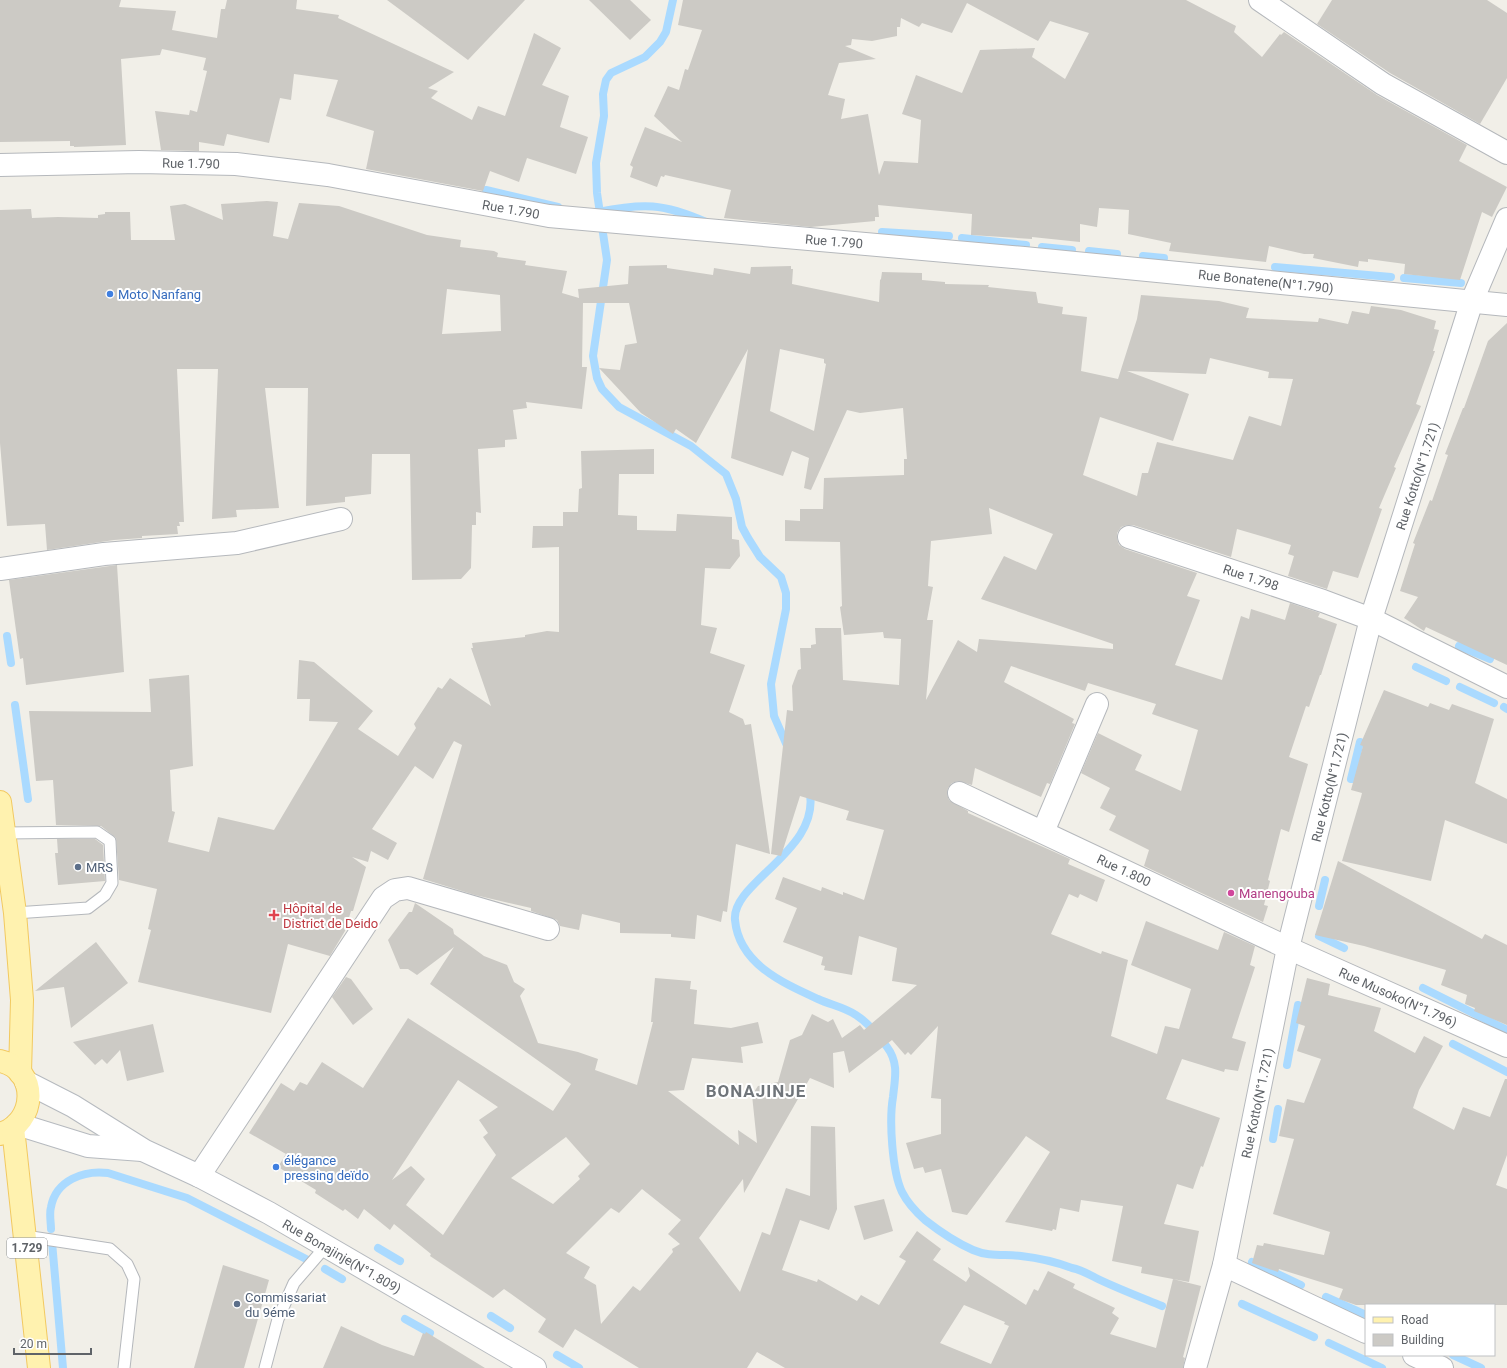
<svg xmlns="http://www.w3.org/2000/svg" width="1507" height="1368" viewBox="0 0 1507 1368" font-family="Roboto,sans-serif">
<style>
.lines{fill:none;stroke-linecap:round;stroke-linejoin:round}
.stream{stroke:#aadaff;stroke-width:8}
.building{fill:#cccac5;fill-rule:evenodd}
.lane-casing{stroke:#b5b8bc;stroke-width:13}
.street-casing{stroke:#b5b8bc;stroke-width:24}
.secondary-casing{stroke:#b6babf;stroke-width:24}
.primary-casing{stroke:#f2c960;stroke-width:24}
.lane{stroke:#fff;stroke-width:11}
.street{stroke:#fff;stroke-width:22}
.secondary{stroke:#fff;stroke-width:22}
.primary{stroke:#fff2af;stroke-width:22}
.shop-dot{fill:#3f7fe0;stroke:#fff;stroke-width:1.5}
.service-dot{fill:#5c6f8a;stroke:#fff;stroke-width:1.5}
.hotel-dot{fill:#d1479c;stroke:#fff;stroke-width:1.5}
.health-dot{fill:#e0444e;stroke:#fff;stroke-width:1.5}
.labels{text-anchor:middle;stroke-width:4;stroke-linejoin:round;paint-order:stroke}
.shield{fill:#fff;stroke:#8f9295;stroke-width:1}
.shield-label{font-size:12px;font-weight:bold;fill:#5f6368}
.street-label{font-size:13px;fill:#5f6368;stroke:#fff}
.shop-label{font-size:13px;fill:#366cbe;stroke:#fff;text-anchor:start}
.service-label{font-size:13px;fill:#4e5e75;stroke:#fff;text-anchor:start}
.hotel-label{font-size:13px;fill:#b23c85;stroke:#fff;text-anchor:start}
.health-label{font-size:13px;fill:#be3a42;stroke:#fff;text-anchor:start}
.district-label{font-size:17px;font-weight:bold;letter-spacing:1px;fill:#70757a;stroke:#fff}
</style>
<rect width="100%" height="100%" fill="#f1efe8"/>
<g class="lines">
<g class="stream">
<path d="M673,0L666,32L660,42L645,57L611,73L606,80L603,94L604,116L596,163L597,193L607,260L593,356L597,378L602,389L619,407L691,446L726,474L736,499L742,527L748,538L760,557L781,577L786,593V609L771,684L774,716L788,748"/>
<path d="M486,190L558,207"/>
<path d="M598,212C643,203 663,203 706,222"/>
<path d="M882,232L949,236"/>
<path d="M962,238L1026,245"/>
<path d="M1042,247L1072,250"/>
<path d="M1089,251L1117,254"/>
<path d="M1143,256L1164,258"/>
<path d="M1275,267L1391,277"/>
<path d="M1404,278L1461,283"/>
<path d="M7,636L11,663"/>
<path d="M1459,646L1490,659"/>
<path d="M1416,667L1446,681"/>
<path d="M1460,687L1494,703"/>
<path d="M15,705L28,799"/>
<path d="M1504,707L1507,709"/>
<path d="M1351,779L1360,742"/>
<path d="M809,789C824,849 731,882 735,920C739,964 783,983 818,999C831,1005 844,1007 856,1015C867,1022 879,1036 887,1047C899,1063 895,1078 893,1097C889,1120 892,1171 902,1192C908,1204 916,1212 925,1220C939,1231 957,1243 973,1250C989,1257 1005,1254 1021,1256C1039,1258 1056,1262 1072,1268C1082,1270 1090,1275 1098,1279C1119,1289 1140,1297 1162,1306"/>
<path d="M1319,906L1325,880"/>
<path d="M1319,936L1344,948"/>
<path d="M1423,988L1507,1030"/>
<path d="M1453,1044L1507,1072"/>
<path d="M1287,1065L1298,1005"/>
<path d="M1273,1139L1278,1109"/>
<path d="M51,1229C51,1222 49,1214 51,1207C56,1180 84,1170 108,1173L187,1198L308,1260"/>
<path d="M52,1242L63,1368"/>
<path d="M378,1248L400,1261"/>
<path d="M1252,1262L1301,1285"/>
<path d="M325,1269L342,1279"/>
<path d="M1326,1297L1366,1315"/>
<path d="M1242,1304L1314,1337"/>
<path d="M491,1316L510,1328"/>
<path d="M405,1319L430,1333"/>
<path d="M1329,1343L1382,1368"/>
<path d="M557,1355L579,1368"/>
<path d="M1453,1355L1481,1368"/>
</g>
</g>
<g class="building">
<path d="M0,0H121L119,7L176,11L172,30L217,38L221,9H225L227,0H297L296,9L339,15L338,18L454,72L428,88L438,91L431,98L472,120L478,106L505,116L534,33L561,48L542,85L569,96L560,127L588,137L576,174L527,158L519,182L490,171L483,191L366,169L374,131L326,116L338,80L294,74L291,100L280,98L269,143L227,134L224,146L199,142V151L161,150L155,111L189,115L190,110L197,112L207,71L203,70L206,58L162,49L160,55L121,59L126,145L74,147V146H70V141L0,142Z"/>
<path d="M387,0H525L468,60Z"/>
<path d="M589,0H630L651,20L630,40Z"/>
<path d="M683,0H1186L1236,26L1234,32L1262,57L1280,34L1281,35L1284,32L1377,95L1467,145L1459,161L1507,187L1492,217L1482,212L1460,280L1404,274L1405,264L1368,259V262L1359,261L1358,267L1313,258L1314,254H1304L1269,246L1266,262L1169,251L1171,243L1128,234L1129,210L1099,208L1097,227L1080,224V242L1032,237V239L971,235L972,214L878,205L879,217H875V221L811,227L724,218L731,190L665,175L664,177L661,176L657,187L630,177L633,167L630,165L645,127L682,142L654,116L668,86L679,90L685,69L688,70L702,30L678,25ZM967,3L1038,41L1050,21L1089,33L1065,79L1032,57L1035,48L980,50L962,93L916,75L902,114L921,120L918,163L884,161L879,175L868,114L841,119L845,99L828,95L839,63L876,59L845,46L851,45L852,39L872,41L897,36V27H900L901,18L919,27L922,23L952,33Z"/>
<path d="M1332,0H1487L1507,13V78L1480,124L1390,73L1317,24Z"/>
<path d="M267,201L278,202L273,236L288,239L299,203L339,206L427,235L461,240L460,247L494,251L498,253L497,257L526,261L525,265L567,271L562,293L579,298L578,289L628,284L629,266L667,265V268L713,275L714,268L750,274L751,267L791,266V269H793L792,284L879,302L880,280L881,279L882,272L922,273V280L945,282V284L989,285L988,287L1036,292L1038,303L1063,307L1062,314L1087,317L1081,371L1118,379L1137,319L1141,295L1219,301L1249,308L1246,318L1318,322L1319,318L1348,324L1352,311L1369,314L1371,306L1401,310L1436,321L1434,329L1439,330L1433,351H1435L1416,404L1421,406L1394,467L1396,468L1379,508L1382,509L1358,578L1333,571L1327,589L1288,576L1294,556L1288,554L1291,545L1237,529L1231,557L1133,525H1127L1121,527L1117,533V539L1119,545L1125,549L1197,573L1187,596L1200,600L1175,665L1222,680L1241,616L1249,619L1251,609L1285,620L1290,603L1320,613L1318,617L1337,624L1321,675H1320L1309,707L1306,706L1289,757L1308,764L1289,832L1281,829L1268,880L1270,881L1264,905L1268,906L1263,922L1144,866L1149,850L1109,830L1116,816L1100,808L1110,788L1081,773L1098,733L1142,755L1135,770L1181,791L1198,730L1152,714L1156,704L1088,683L1085,691L1011,666L1004,682L1074,719L1072,723L1075,724L1050,784L1047,783L1041,797L975,768L972,785L958,781L952,783L948,788L947,794L949,800L968,811V813L1070,859L1068,864L1105,880L1097,902L1080,894L1078,898L1069,894L1051,934L1101,954L1102,951L1128,960L1111,1036L1157,1054L1165,1026L1179,1029L1191,989L1131,965L1146,921L1218,950L1224,932L1255,946L1250,965L1255,967L1232,1038L1246,1042L1238,1071L1225,1069L1224,1072L1182,1059L1166,1099L1220,1118L1203,1167L1201,1166L1193,1189L1177,1184L1164,1224L1199,1231L1189,1282L1141,1273L1142,1267L1112,1261L1123,1206L1081,1200L1079,1212L1060,1208L1056,1230L1053,1229L1052,1231L1005,1222L1050,1152L1026,1136L967,1215L952,1212L941,1169L925,1173L923,1167L914,1169L906,1143L941,1134V1099L931,1098L938,1026L911,1055L908,1052L905,1055L892,1040L849,1073L844,1051L833,1053L834,1088L810,1078L744,1193L743,1179L699,1238L740,1292L762,1232L770,1235L786,1188L810,1196L811,1126L835,1127L837,1209L829,1230L800,1220L782,1270L817,1282L818,1279L857,1301L861,1295L879,1305L906,1261L899,1257L917,1231L941,1249L933,1260L966,1282L970,1276L968,1267L1026,1305L1034,1289L1038,1291L1048,1271L1075,1284L1073,1288L1115,1308L1112,1313L1119,1318L1110,1334L1156,1348L1173,1279L1201,1286L1183,1357L1185,1358L1183,1368H785L757,1352L747,1368H639L575,1329L563,1348L538,1332L546,1319L504,1289L493,1298L430,1256L431,1254L394,1224L390,1230L364,1209L358,1219L345,1209L343,1211L315,1193L316,1190L278,1167L286,1154L249,1133L281,1083L294,1091L300,1082L307,1085L322,1062L363,1088L408,1018L553,1111L571,1084L430,984L454,947L417,975L408,969H400L388,940L409,912H412L415,903L453,929L454,934L484,956L507,965L514,982L525,989L520,996L538,1043L578,1052L598,1059L595,1070L637,1085L653,1022H651L655,978L691,981L690,989L697,990L694,1024L731,1028L758,1022L763,1043L741,1047L743,1063L692,1058L684,1090L668,1091L739,1145L738,1130L757,1143L752,1095L758,1086L778,1082L790,1040L802,1035L812,1014L828,1022L833,1019L842,1038L860,1025L864,1030L917,985L892,981L897,948L859,936L852,975L824,970L825,966L821,965L823,957L783,942L797,908L775,899L783,877L821,891L822,887L843,895V892L864,900L884,830L846,820L849,811L800,796L781,856L771,854L787,710L793,711L792,686L798,670L801,669L800,648H811V645L816,644L815,628H841L843,680L899,685L901,639L884,638L883,632L844,635L840,607L842,606L840,542L785,541V520L800,521V509H823L824,478L904,475V459H907L903,408L860,413L847,410L811,490L804,488L809,458L792,451L783,476L731,458L748,349L696,443L676,429L673,434L641,413L599,368L620,370L625,345L637,343L629,303H583L582,367H587L582,409L526,402L527,408L513,410L517,439L505,440V447L478,449L481,513L476,512V525H472L471,568L461,579L412,580L410,454H372L371,494L345,497V502L306,506L308,388H265L279,508L236,510L237,517L212,519L218,369H177L184,522H179L180,526H177L178,534L142,536V538L114,540L47,550L45,524L7,526L0,443V210L31,209L32,218L58,217L98,218V215L105,214V212H130L131,240H175L170,206L185,204L223,220L221,204ZM447,289L500,295L501,331L442,334ZM780,349L824,359V363L826,364L814,431L770,411ZM1210,358L1269,372L1268,378L1293,379L1281,426L1249,416L1233,460L1157,442L1148,473H1142L1137,496L1083,475L1100,417L1173,441L1189,394L1127,371L1206,374ZM989,508L1053,534L1036,570L1004,556L981,599L1113,644V649L979,639L977,652L958,640L926,700L933,620H927L933,587L928,586L931,541L992,534ZM458,1080L498,1107L479,1120L488,1133L483,1137L496,1155L443,1235L406,1205L425,1179L411,1166L392,1180ZM566,1137L590,1164L578,1176L580,1179L553,1204L511,1178ZM642,1189L681,1220L668,1234L680,1244L672,1249L673,1252L640,1291L633,1286L601,1324L596,1285L584,1278L590,1267L566,1253L611,1208L619,1213ZM964,1305L1005,1322L1004,1324L1009,1326L991,1364L940,1343Z"/>
<path d="M1507,323V665L1426,627L1424,631L1404,618L1418,597L1400,591L1415,544L1413,543L1430,500L1432,501L1448,455L1445,454L1463,408H1464L1488,341Z"/>
<path d="M654,449V474H619L618,515L637,516V530L676,531L677,514L732,517V539L739,540L740,556L730,569L705,568L701,625L717,628L710,653L745,665L729,712L743,719L745,725L751,724L770,854L736,844L727,912L723,911L721,922L697,915L695,939L671,937V934L620,933V923L582,914L579,930L560,926L557,920L531,911V908L475,895L423,879L462,745L454,741L433,779L415,766L372,829L397,843L388,860L371,851L368,862L352,857L366,867L353,911H351L345,931L330,956L288,944L271,1013L138,982L151,930L148,929L157,889L119,880L116,838L101,826L56,825L53,780L36,781L29,711L151,712L149,679L189,675L193,766L170,770L172,811L175,812L168,842L209,852L218,817L274,830L338,722L309,721L310,699H297L299,660L314,662L373,711L358,729L398,756L416,728L414,724L438,687L442,689L450,678L491,706L471,648H473L472,643L525,637V635L547,631L559,632V547L532,548L533,526H563V512H578L579,489L582,488L581,451Z"/>
<path d="M117,565L124,672L26,685L23,658L20,659L9,580Z"/>
<path d="M1384,690L1428,707L1430,703L1449,710L1452,704L1494,719L1475,783L1507,799V844L1445,820L1431,881L1342,861L1361,797L1362,793L1351,790L1363,746L1360,745Z"/>
<path d="M57,839H95L103,845L105,881L58,885L55,853H58Z"/>
<path d="M1338,861L1482,939L1485,934L1507,945V1025L1474,1011L1475,1008L1465,1004L1467,995L1441,985L1446,970L1364,946L1315,935Z"/>
<path d="M96,942L128,983L71,1028L64,987L35,991Z"/>
<path d="M346,977L351,979L373,1009L353,1025L332,997Z"/>
<path d="M1307,978L1330,984L1328,995L1381,1008L1374,1031L1415,1053L1424,1036L1443,1046L1419,1090L1413,1108L1454,1130L1463,1107L1490,1117L1505,1079H1507V1155L1496,1185L1507,1189V1305H1356L1339,1299L1343,1289L1279,1269L1278,1272L1252,1263L1257,1245L1263,1246L1264,1243L1324,1255L1330,1232L1273,1214L1294,1139L1279,1136L1287,1099L1304,1103L1321,1059L1297,1051L1305,1026L1296,1023Z"/>
<path d="M153,1024L164,1072L127,1081L120,1050L107,1064L102,1059L95,1065L73,1042Z"/>
<path d="M884,1199L893,1231L864,1240L854,1206Z"/>
<path d="M223,1265L269,1280L244,1368H194Z"/>
<path d="M341,1326L382,1345L414,1356L423,1333L425,1334L426,1332L485,1368H323Z"/>
</g>
<g class="lines">
<g class="lane-casing">
<g id="lane">
<path d="M4,833L97,832L110,841L112,883L105,895L88,908L15,913"/>
<path d="M25,1236L110,1249L127,1264L134,1279L124,1368"/>
<path d="M265,1368L278,1319L294,1283L326,1246"/>
</g>
</g>
<g class="street-casing">
<g id="street">
<path d="M1260,0L1383,84L1507,153"/>
<path d="M0,165L139,162L236,164L328,175L549,216L1024,258L1507,305"/>
<path d="M1129,537L1323,601L1371,619L1507,687"/>
<path d="M0,569L104,554L237,543L341,519"/>
<path d="M959,793L1288,948L1507,1046"/>
<path d="M1043,832L1097,704"/>
<path d="M199,1176L383,898L395,890L408,888L548,929"/>
<path d="M1224,1265L1366,1332"/>
<path d="M1414,1355L1442,1368"/>
<path d="M1195,1368L1224,1265L1288,948L1371,619L1472,301L1507,219"/>
</g>
</g>
<g class="secondary-casing">
<g id="secondary">
<path d="M26,1082L73,1106L145,1151L199,1176L269,1213L535,1368"/>
<path d="M17,1124L88,1146L142,1150"/>
</g>
</g>
<g class="primary-casing">
<g id="primary">
<path d="M0,802L15,913L22,1000L20,1073"/>
<path d="M0,1061C39,1069 37,1123 0,1134"/>
<path d="M13,1128L39,1368"/>
</g>
</g>
<use href="#lane" class="lane"/>
<use href="#street" class="street"/>
<use href="#secondary" class="secondary"/>
<use href="#primary" class="primary"/>
</g>
<g class="shop-dot">
<circle cx="110" cy="294" r="4"/>
<circle cx="276" cy="1167" r="4"/>
</g>
<g class="service-dot">
<circle cx="78" cy="867" r="4"/>
<circle cx="237" cy="1304" r="4"/>
</g>
<circle class="hotel-dot" cx="1231" cy="893" r="4"/>
<path class="health-dot" d="M272 909h4v4h4v4h-4v4h-4v-4h-4v-4h4z"/>
<g class="labels">
<rect class="shield" x="7" y="1238" width="40" height="20" rx="3"/>
<g class="shield-label">
<text x="27" y="1252">1.729</text>
</g>
<g class="street-label">
<text transform="translate(191 163) rotate(1)" y="5">Rue 1.790</text>
<text transform="translate(511 209) rotate(10)" y="5">Rue 1.790</text>
<text transform="translate(834 241) rotate(5)" y="5">Rue 1.790</text>
<text transform="translate(1266 281) rotate(6)" y="5">Rue Bonatene(N°1.790)</text>
<text transform="translate(1417 476) rotate(-72)" y="5">Rue Kotto(N°1.721)</text>
<text transform="translate(1251 577) rotate(18)" y="5">Rue 1.798</text>
<text transform="translate(1329 787) rotate(-76)" y="5">Rue Kotto(N°1.721)</text>
<text transform="translate(1124 870) rotate(25)" y="5">Rue 1.800</text>
<text transform="translate(1398 997) rotate(24)" y="5">Rue Musoko(N°1.796)</text>
<text transform="translate(1257 1103) rotate(-78)" y="5">Rue Kotto(N°1.721)</text>
<text transform="translate(342 1256) rotate(30)" y="5">Rue Bonajinje(N°1.809)</text>
</g>
<g class="shop-label">
<text x="118" y="299">Moto Nanfang</text>
<text x="284" y="1165">élégance<tspan x="284" dy="15">pressing deïdo</tspan></text>
</g>
<g class="service-label">
<text x="86" y="872">MRS</text>
<text x="245" y="1302">Commissariat<tspan x="245" dy="15">du 9éme</tspan></text>
</g>
<g class="hotel-label">
<text x="1239" y="898">Manengouba</text>
</g>
<g class="health-label">
<text x="283" y="913">Hôpital de<tspan x="283" dy="15">District de Deido</tspan></text>
</g>
<g class="district-label">
<text x="756" y="1097">BONAJINJE</text>
</g>
</g>
<rect x="1365" y="1304" width="130" height="52" fill="#ffffff" stroke="#bfc1c3"/>
<rect x="1373" y="1317" width="20" height="6" fill="#fff2af" stroke="#bfc1c3"/>
<text x="1401" y="1324" font-size="12" fill="#5f6368">Road</text>
<rect x="1373" y="1334" width="20" height="12" fill="#cccac5" stroke="#bfc1c3"/>
<text x="1401" y="1344" font-size="12" fill="#5f6368">Building</text>
<path d="M14 1348v6h77v-6" fill="none" stroke="#5f6368" stroke-width="2"/>
<text x="20" y="1348" font-size="12" fill="#5f6368" stroke="#ffffff" stroke-width="3" paint-order="stroke">20 m</text>
</svg>
